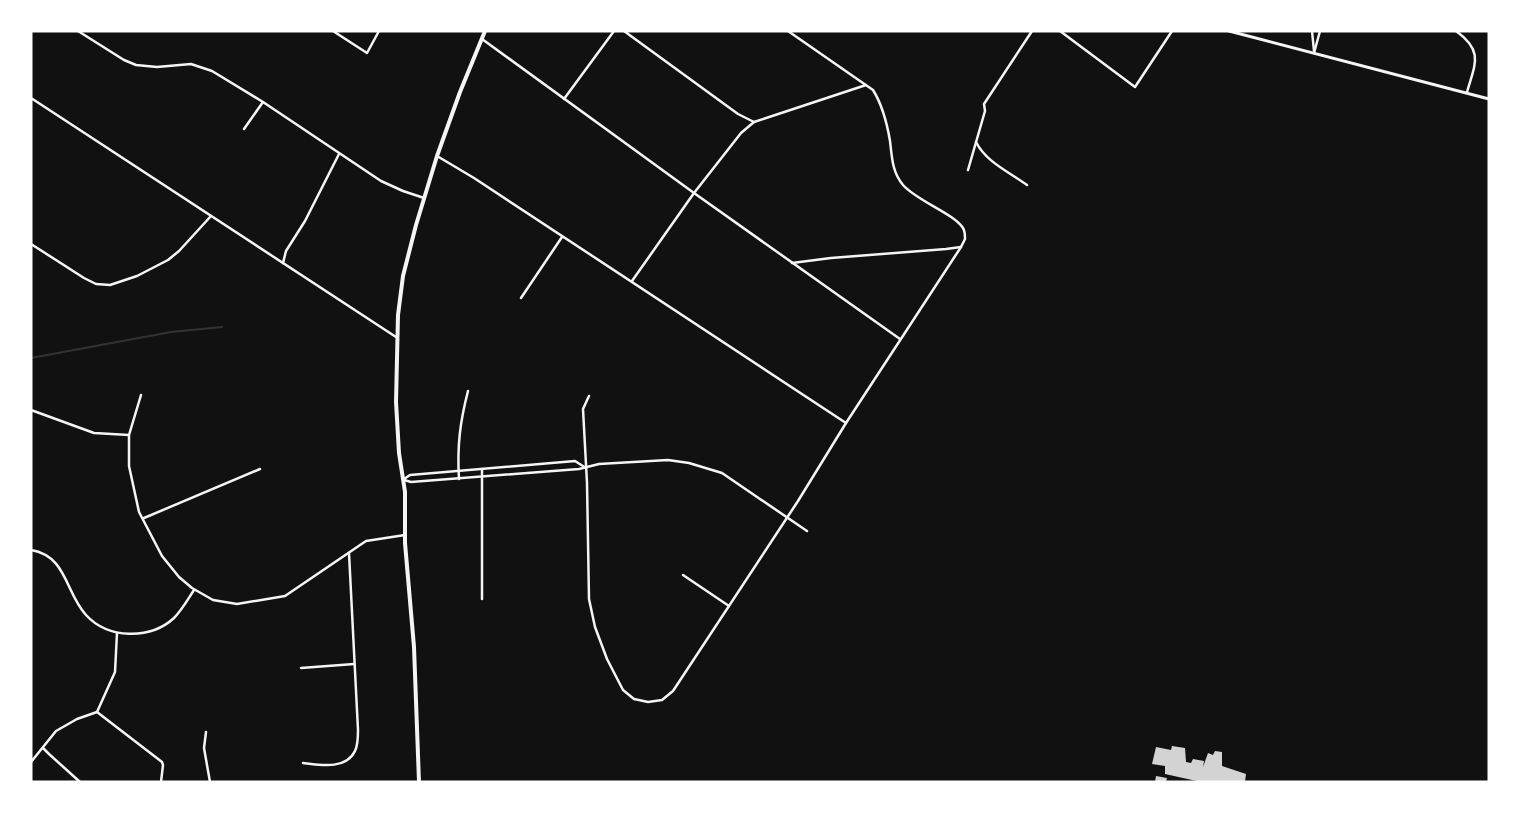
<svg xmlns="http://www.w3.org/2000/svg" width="1520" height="813" viewBox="0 0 1520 813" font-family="Signika,sans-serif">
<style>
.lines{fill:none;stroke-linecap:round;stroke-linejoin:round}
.stream{stroke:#333;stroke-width:2}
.building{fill:#d3d3d3}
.minor{stroke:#f5f5f5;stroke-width:2.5}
.tertiary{stroke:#f5f5f5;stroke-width:3}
.secondary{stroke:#f5f5f5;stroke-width:4}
</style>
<rect width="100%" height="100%" fill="#111"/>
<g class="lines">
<path class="stream" d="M31,358L171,332L222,327"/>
</g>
<g class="building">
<path d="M1172,746L1185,748L1186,762L1191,763L1193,759L1204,761L1203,767L1208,753L1213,755L1215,751L1222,752V766L1246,774L1245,782H1201L1165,774V766L1152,764L1156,747L1171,750Z"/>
<path d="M1156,776L1167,778L1166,782H1155Z"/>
</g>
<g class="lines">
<g class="minor">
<path d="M78,31L124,60L136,65L157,67L191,64L212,71L263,102L381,181L403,191L424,198"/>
<path d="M333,31L367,53L379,31"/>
<path d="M624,31L738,114L754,122"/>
<path d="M1060,31L1135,87L1172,31"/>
<path d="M1312,31L1314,51"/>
<path d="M1456,31C1484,51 1475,64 1467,92"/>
<path d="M482,39L694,193L900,339"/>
<path d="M1314,53L1320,31"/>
<path d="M31,98L396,337"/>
<path d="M564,99L614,31"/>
<path d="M244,129L263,102"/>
<path d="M976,142C986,162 1009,172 1027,185"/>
<path d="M437,156L474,178L846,423"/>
<path d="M968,170L985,111L984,104L1032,31"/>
<path d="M31,244L84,278L96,284L110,285L137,276L168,260L179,251L211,216"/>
<path d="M283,263L286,251L305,221L339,154"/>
<path d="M792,263L831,258L946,249L961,247"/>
<path d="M632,281L694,193L741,133L754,122L866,85"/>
<path d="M521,298L562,237"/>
<path d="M141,395L129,435V466L139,512L162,556L179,577L192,588L213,600L237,604L285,596L366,541L405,535"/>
<path d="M589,396L583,409L587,483L589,599L595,627L607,659L623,690L634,699L648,702L662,700L673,691L798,501L846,423L961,247L965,239C965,235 965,231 963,228C953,213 917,201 903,185C892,172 892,157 890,141C887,123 883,106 873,90L788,31"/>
<path d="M31,410L94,433L129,435"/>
<path d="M482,469V599"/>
<path d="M404,479L410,475L575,461L586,468"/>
<path d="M459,479C457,446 460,422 468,391"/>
<path d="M404,480L411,482L579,469L599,464L668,460L689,463L722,473L807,531"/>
<path d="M144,518L260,469"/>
<path d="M31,550C67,556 65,592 86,615C108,639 150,640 174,618C182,610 188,599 194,590"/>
<path d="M683,575L729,606"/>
<path d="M301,668L354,664"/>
<path d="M97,712L115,672L117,633"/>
<path d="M206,732L204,748L210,782"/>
<path d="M43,748L49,754L80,782"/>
<path d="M31,762L56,731L77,719L97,712L162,762L163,765L161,782"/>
<path d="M303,763C320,765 346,770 355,751C358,745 358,737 358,730L349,553"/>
</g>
<path class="tertiary" d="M1229,31L1489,99"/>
<path class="secondary" d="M419,782L414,647L405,543V492L399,453L396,402L398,315L403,276L416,225L437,156L460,92L485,31"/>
</g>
<rect width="1520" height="813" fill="none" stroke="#ffffff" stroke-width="65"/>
</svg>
